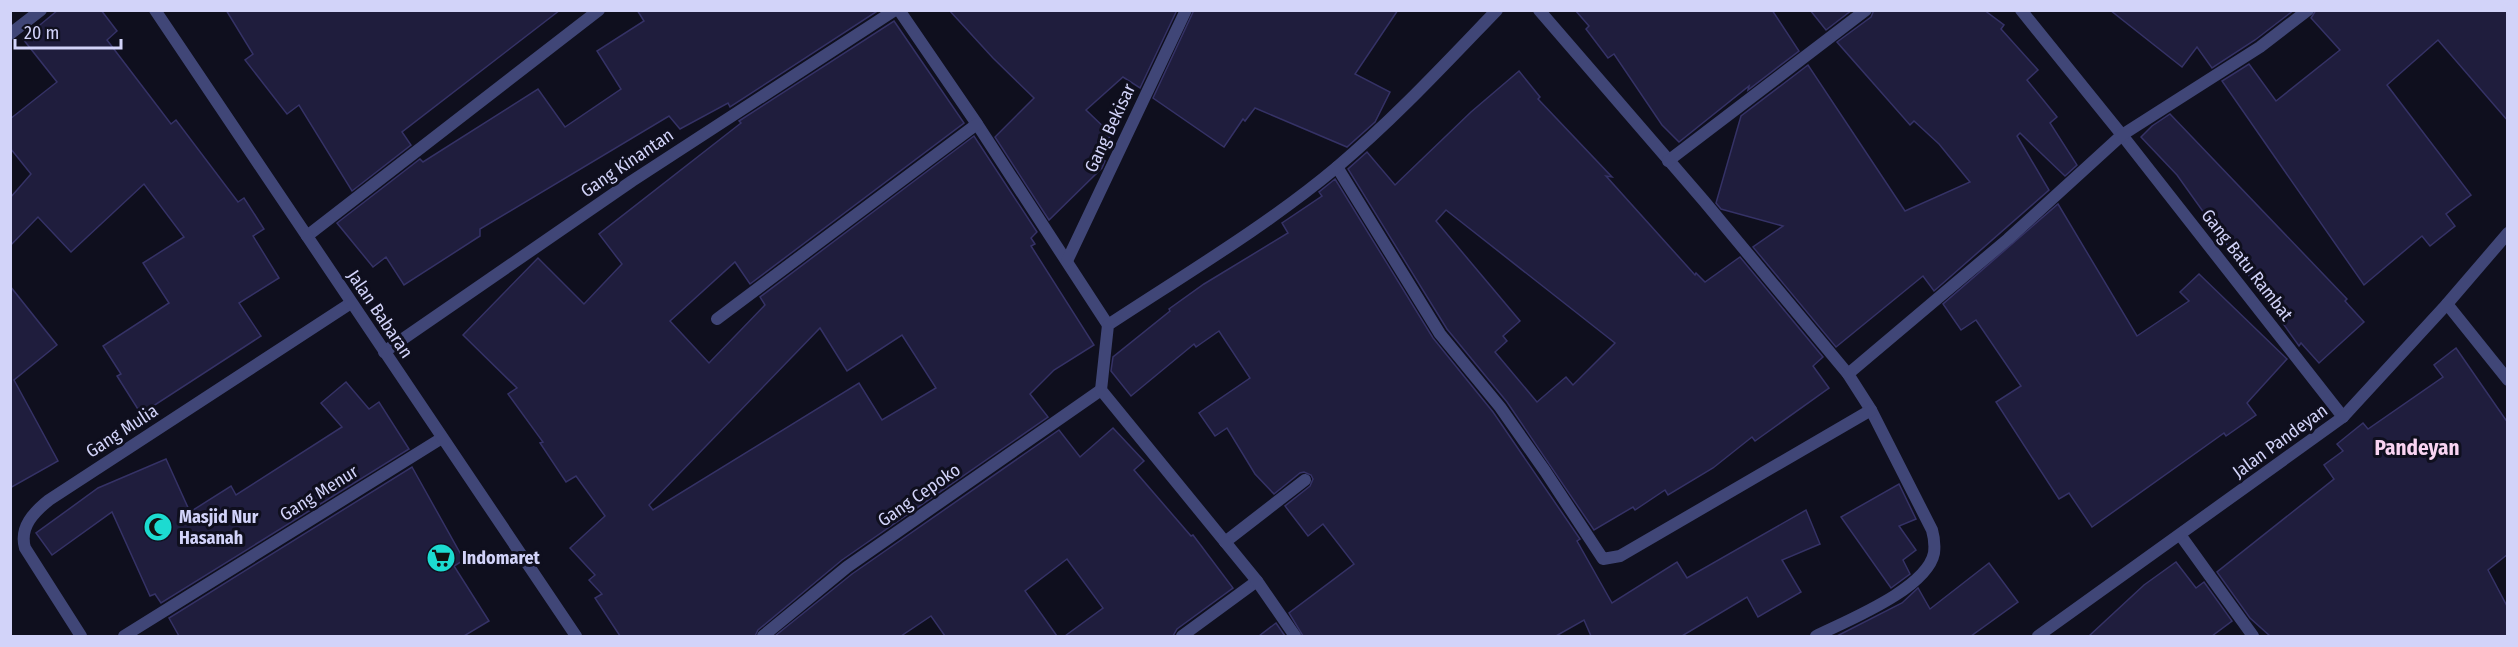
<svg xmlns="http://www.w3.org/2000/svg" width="2518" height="647" viewBox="0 0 2518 647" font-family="'Fira Sans Condensed',sans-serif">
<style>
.building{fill:#1f1d3d;stroke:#353266;stroke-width:1.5;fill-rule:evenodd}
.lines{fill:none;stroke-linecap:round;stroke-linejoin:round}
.minor{stroke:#404677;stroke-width:12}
.tertiary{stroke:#404677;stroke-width:12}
.labels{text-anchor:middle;stroke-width:6;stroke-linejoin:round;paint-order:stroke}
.street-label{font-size:18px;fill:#d2d3f9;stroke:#0f0f1e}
.poi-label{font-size:18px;font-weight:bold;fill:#d2d3f9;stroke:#0f0f1e;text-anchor:start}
.quarter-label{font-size:21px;font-weight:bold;fill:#f9d4f1;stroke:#0f0f1e}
</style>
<rect width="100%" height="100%" fill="#0f0f1e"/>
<g class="building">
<path d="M58,10H101L117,31L107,40L171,124L176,120L238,202L244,198L264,229L253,236L279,278L239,303L261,336L141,414L117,376L121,374L103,346L169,303L143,263L184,237L144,184L71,252L38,217L10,246V198L31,174L10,148V119L57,82L23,39Z"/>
<path d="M226,10H560L402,132L411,145L352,191L299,105L287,114L245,60L253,54Z"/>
<path d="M637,10H879L730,107L728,103L680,129L669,116L480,229V236L404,285L386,257L373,267L337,223L420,159L423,162L538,89L565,127L621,89L597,51L644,21Z"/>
<path d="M949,10H1177L1140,88L1123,77L1086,110L1112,135L1095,151L1105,161L1102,168L1049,220L995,137L1034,98L993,58Z"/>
<path d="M1194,10H1398L1355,74L1390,92L1375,122L1347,147L1255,108L1245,121L1243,119L1224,147L1153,98Z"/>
<path d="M1575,10H1772L1799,51L1748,90L1749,86L1679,142L1662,125L1614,54L1608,58L1586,29L1589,26Z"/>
<path d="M1810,10H1852L1826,30Z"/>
<path d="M1874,10H1984L2004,25L2001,29L2038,70L2027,80L2057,117L2050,123L2077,165L2065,176L2020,133L2017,136L2049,190L1934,291L1923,276L1836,347L1753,247L1783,226L1721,209L1716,203L1741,116L1808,65L1905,211L1970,182L1939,144L1914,121L1910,125L1837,42L1871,17Z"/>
<path d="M2110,10H2294L2255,40L2212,68L2197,47L2182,67Z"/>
<path d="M2316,10H2508V121L2438,40L2387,85L2471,195L2446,214L2455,226L2430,246L2422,236L2364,285L2222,81L2249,64L2276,101L2340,50L2311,18Z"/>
<path d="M894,21L964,123L750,284L735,262L670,321L709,363L765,305L760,297L974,136L1037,232L1031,238L1035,244L1031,246L1094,345L1054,370L1030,394L1048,417L842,560L758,630L755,636H620L595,598L602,594L589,580L595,575L570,548L605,516L576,476L566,482L540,443L543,442L508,394L517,388L463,335L538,258L584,304L622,264L599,234L741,123L739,121ZM820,328L847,371L902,335L936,388L882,420L859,383L653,510L649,505Z"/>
<path d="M1519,71L1540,97L1538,99L1612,177L1606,176L1695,275L1696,273L1705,282L1740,257L1823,357L1813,366L1829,388L1755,441L1752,437L1713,468L1668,495L1665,490L1635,510L1633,507L1594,530L1507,402L1447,329L1348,169L1367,152L1395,185L1471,112ZM1446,210L1615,343L1573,385L1566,377L1537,402L1495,352L1507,341L1503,336L1520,321L1436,221Z"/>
<path d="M2170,114L2347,299L2345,301L2364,322L2319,363L2301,343L2299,346L2177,175L2141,137L2152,126Z"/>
<path d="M1335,179L1433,338L1493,412L1580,539L1577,541L1612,603L1677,562L1687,578L1806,510L1820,544L1782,560L1801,592L1758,617L1747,597L1682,636H1591L1584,620L1556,636H1303L1289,613L1354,564L1323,524L1308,536L1285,506L1310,486L1313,479L1311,475L1304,472L1300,473L1274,494L1255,474L1227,428L1215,436L1199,413L1250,378L1219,331L1196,347L1194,344L1131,396L1111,371L1113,357L1170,311L1169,309L1204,284L1288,233L1282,223L1322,196L1319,192Z"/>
<path d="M2058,204L2137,336L2189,301L2180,292L2199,274L2287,359L2247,403L2256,415L2226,436L2224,433L2092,527L2069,493L2059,499L1996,402L2021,386L1976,320L1961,330L1943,304Z"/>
<path d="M10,286L57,345L14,380L58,461L10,488Z"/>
<path d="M2456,348L2508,423V554L2488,570L2508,608V636H2270L2250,618L2217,572L2334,479L2324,465L2343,451L2337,444L2363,423L2368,429L2443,377L2434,365Z"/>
<path d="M346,382L369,409L379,402L409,449L161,603L155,594L150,596L112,512L52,555L36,533L98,488L166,459L190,512L231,486L236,495L342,427L321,403Z"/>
<path d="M1113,428L1144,461L1134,470L1191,536L1193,535L1233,588L1177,629L1173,636H1065L1103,608L1067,559L1025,591L1057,636H945L931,616L901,636H775L852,574L1059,430L1080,457Z"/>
<path d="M412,467L464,560L454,566L489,621L464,636H179L169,618Z"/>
<path d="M1899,484L1916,519L1899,526L1916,550L1903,560L1910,574L1891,588L1841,517Z"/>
<path d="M2176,562L2196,588L2204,582L2232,621L2212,636H2089L2144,585Z"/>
<path d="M1989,563L2018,602L1971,636H1837L1902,603L1918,588L1930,609Z"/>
<path d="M1276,623L1285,636H1259Z"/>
</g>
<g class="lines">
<g class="minor">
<path d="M899,10L977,124L1108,325"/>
<path d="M1539,10L1704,201L1848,374L1871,410L1932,530C1934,537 1935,545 1934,553C1927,589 1846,621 1816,636"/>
<path d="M2021,10L2122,135L2343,417"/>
<path d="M10,34L41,10"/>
<path d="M1668,161L1866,10"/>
<path d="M1337,167L1440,334L1500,407L1545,471L1603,559L1620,556L1871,410"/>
<path d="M307,236L599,10"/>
<path d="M1067,261L1186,10"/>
<path d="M2447,304L2508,380"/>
<path d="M717,319L977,124"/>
<path d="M384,352L632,181L895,10"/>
<path d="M1848,374L2008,239L2122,135L2260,47L2308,10"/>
<path d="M2181,536L2253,636"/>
<path d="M1225,542L1305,480"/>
<path d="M81,636L25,548C19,527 34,512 49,500L351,303"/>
<path d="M124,636L442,438"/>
<path d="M763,636L847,567L1101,390"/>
<path d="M1182,636L1257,581"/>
<path d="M1295,636L1257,581L1101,390L1108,325C1184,275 1268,225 1337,167C1394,119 1445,64 1497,10"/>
</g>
<g class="tertiary">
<path d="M155,10L576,636"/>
<path d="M2038,636L2343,417L2447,304L2508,233"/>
</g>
</g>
<defs>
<g id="mosque-disc" transform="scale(1.5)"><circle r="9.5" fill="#1cdbd1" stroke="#0f0f1e"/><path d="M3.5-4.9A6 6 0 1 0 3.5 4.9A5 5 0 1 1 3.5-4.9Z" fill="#111"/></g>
<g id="supermarket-disc" transform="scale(1.5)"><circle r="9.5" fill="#1cdbd1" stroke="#0f0f1e"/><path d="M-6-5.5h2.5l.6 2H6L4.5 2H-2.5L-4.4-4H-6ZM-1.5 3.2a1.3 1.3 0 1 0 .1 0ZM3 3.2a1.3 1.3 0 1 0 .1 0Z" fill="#111"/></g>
</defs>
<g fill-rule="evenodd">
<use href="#mosque-disc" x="158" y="527"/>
<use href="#supermarket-disc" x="441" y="558"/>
</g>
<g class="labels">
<g class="street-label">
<text transform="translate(1110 128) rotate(-65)" y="6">Gang Bekisar</text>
<text transform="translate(627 163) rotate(-34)" y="6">Gang Kinantan</text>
<text transform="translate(2247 265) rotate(52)" y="6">Gang Batu Rambat</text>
<text transform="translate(380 314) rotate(56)" y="6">Jalan Babaran</text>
<text transform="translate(122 431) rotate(-33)" y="6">Gang Mulia</text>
<text transform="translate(2280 441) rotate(-36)" y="6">Jalan Pandeyan</text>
<text transform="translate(319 493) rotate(-32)" y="6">Gang Menur</text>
<text transform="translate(919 495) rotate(-35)" y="6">Gang Cepoko</text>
</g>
<g class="poi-label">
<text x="179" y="523">Masjid Nur<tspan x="179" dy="21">Hasanah</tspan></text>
<text x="462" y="564">Indomaret</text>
</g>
<g class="quarter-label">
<text x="2417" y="455">Pandeyan</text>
</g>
</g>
<rect width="2518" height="647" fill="none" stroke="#d2d3f9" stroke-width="24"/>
<path d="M15 39v9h106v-9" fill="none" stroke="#d2d3f9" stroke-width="3"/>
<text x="24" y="39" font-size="18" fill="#d2d3f9" stroke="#0f0f1e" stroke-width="4.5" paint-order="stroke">20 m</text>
</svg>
